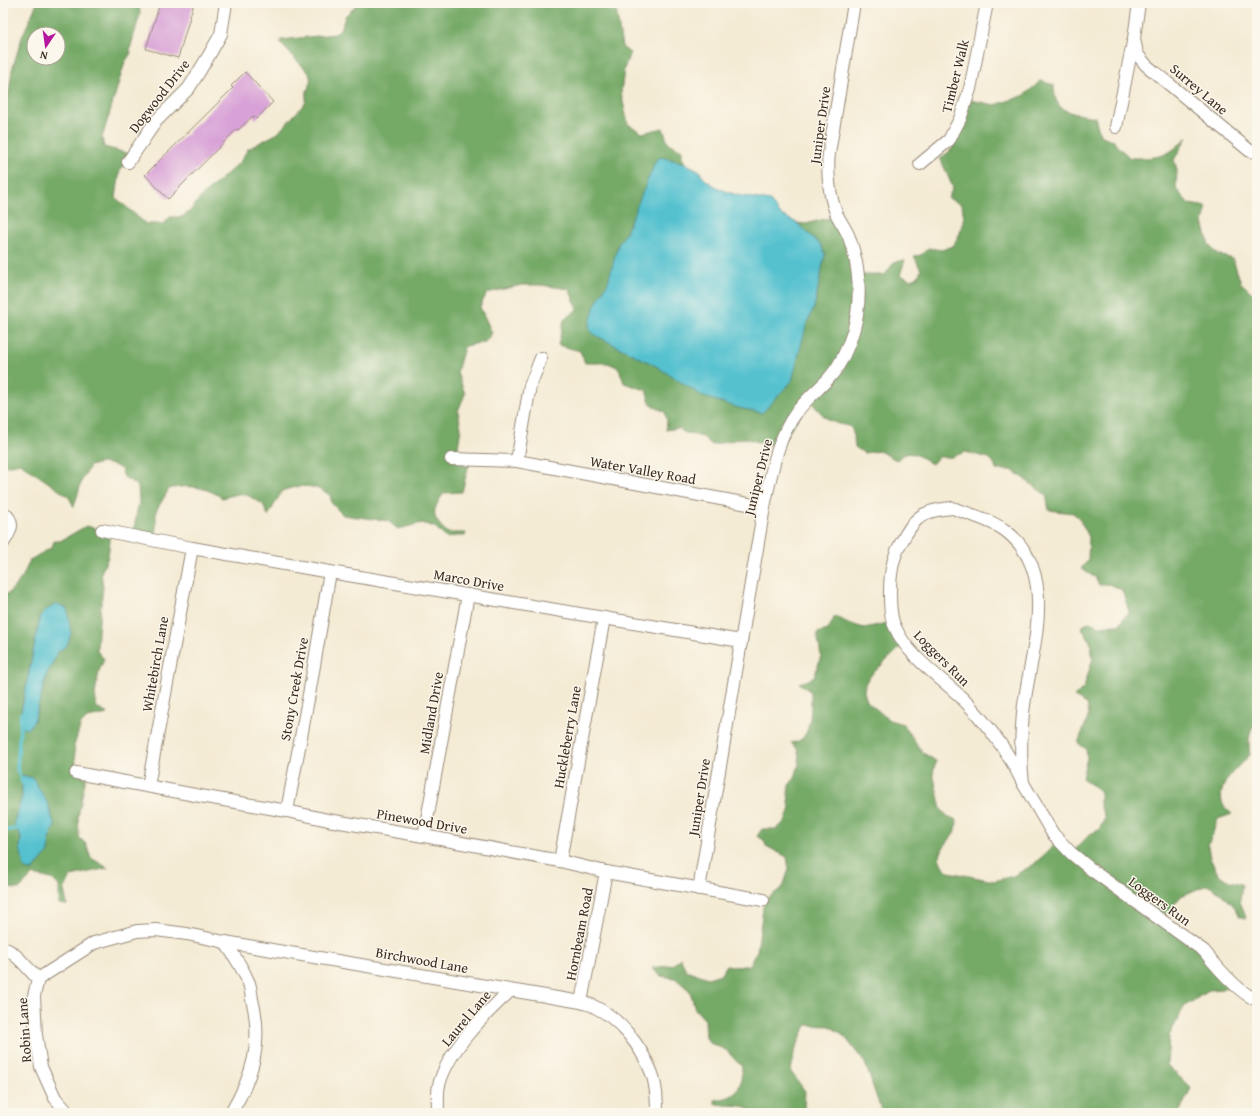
<svg xmlns="http://www.w3.org/2000/svg" width="1260" height="1116" viewBox="0 0 1260 1116" font-family="'Gentium Book Plus',serif">
<style>
.forest{fill:#74a966;stroke:#586a42;fill-rule:evenodd}
.water{fill:#55c1cf;stroke:#487676}
.lines{fill:none;stroke-linecap:round;stroke-linejoin:round}
.stream{stroke:#55c1cf;stroke-width:3.5}
.building{fill:#d8a1d7}
.street-casing{stroke:#988a79;stroke-width:14}
.street{stroke:#fff;stroke-width:12}
.labels{text-anchor:middle;stroke-width:3;stroke-linejoin:round;paint-order:stroke}
.street-label{font-size:14px;fill:#3b2a1e;stroke:#fbf7ec}
</style>
<rect width="100%" height="100%" fill="#fbf7ec"/>
<filter id="ink" filterUnits="userSpaceOnUse"><feTurbulence type="fractalNoise" baseFrequency=".025" numOctaves="2"/><feDisplacementMap in="SourceGraphic" scale="8" xChannelSelector="R" yChannelSelector="G"/><feConvolveMatrix kernelMatrix="1 2 1 2 8 2 1 2 1" color-interpolation-filters="sRGB"/></filter>
<filter id="wash" filterUnits="userSpaceOnUse"><feTurbulence type="fractalNoise" baseFrequency=".012" numOctaves="4" result="noise"/><feDisplacementMap in="SourceGraphic" scale="16" xChannelSelector="R" yChannelSelector="G"/><feGaussianBlur stdDeviation="0.9" result="paint"/><feColorMatrix in="noise" values="0 0 0 0 0 0 0 0 0 0 0 0 0 0 0 0 0 1.4 0 .05"/><feComposite in="paint" operator="in"/></filter>
<g filter="url(#wash)">
<rect width="100%" height="100%" fill="#f4ebd4"/>
<g class="forest">
<path d="M37,3H139L140,14L130,49L131,53L125,62L102,138L104,147L134,155L120,170L116,198L146,224H163L170,217H182L190,211L201,197L240,162L248,149L278,133L306,102V94L311,81L309,73L281,44V40L335,34L342,27L345,16L355,7L356,3H615L622,47L630,53L624,69L621,93L628,124L642,133L663,128L668,143L682,150V157L685,163L661,157L799,341L814,308L825,254L821,245L797,223L806,224L836,216L859,275H885L894,262L905,260L900,275L911,280L918,277L921,270L914,256L921,255L928,248L942,250L953,246L959,236L964,219L962,205L948,198L953,188L941,160V158L952,149L964,121L970,100L995,105L1023,96L1041,81L1054,85C1054,115 1071,112 1095,117L1100,135L1114,141L1116,145L1130,158C1159,158 1167,158 1187,137L1174,160L1177,170L1176,189L1189,204L1207,207L1203,222L1209,245L1217,254L1233,259L1241,283L1257,297V721C1248,730 1248,744 1250,755C1239,766 1217,783 1222,802C1223,806 1229,811 1232,814L1218,819L1208,846L1210,858L1218,874L1229,881L1242,884L1240,901L1246,918L1240,917C1235,903 1220,892 1207,885L1181,896L1162,920L1205,952L1234,988L1209,990L1184,1007L1169,1036L1167,1065L1191,1088L1180,1111L1175,1113H882L865,1063L845,1037L830,1026L806,1025L794,1053L791,1072L805,1091L804,1108L805,1113H756L741,1106L715,1104V1100C739,1097 741,1089 742,1067L726,1050L710,1043L706,1038L705,1020L695,1009L690,991L675,978L661,976L652,968L673,965L680,958L686,970L708,978L721,974L727,965L738,967L749,965L757,951L764,901L783,887L789,869L787,857L766,846L764,840L757,836L762,829H777L786,820L790,808L788,794L789,785L795,778L799,764L798,749L791,743C794,742 798,742 800,740C812,733 811,705 811,692L799,683L809,680L815,675L821,656L817,633L828,630L835,616L848,623L864,628L892,622L904,644L869,677L865,684L864,692L867,701L889,720L903,724L923,753L936,761L933,773L941,809L947,816L957,820L956,831L943,848L939,858L942,865L949,872L994,881L1013,876L1033,865L1058,842L1072,853L1090,834L1099,830L1105,818L1100,805V791L1082,778L1087,758L1086,749L1078,743L1089,715L1087,704L1074,697L1084,687L1093,658L1090,641L1081,627L1089,622L1099,626L1119,625L1129,611L1122,590L1110,584L1099,585L1096,578L1081,569L1088,560L1089,537L1079,518L1073,513L1049,510L1046,495L1012,470H996L994,463L989,458L965,452L952,457H938L932,464C918,456 910,447 897,460L879,451L864,453L855,447C852,419 852,430 831,421C823,417 816,407 810,401L779,447L743,438L712,445L703,437L683,432L679,428L666,430L667,421L665,412L651,405L646,390L624,383L619,368L608,363H585L580,351L558,345L564,320L578,309L569,289L541,285H521L487,293L480,307L492,333L485,342L469,345L464,347L457,372L465,394L458,411L461,428L457,453L470,459L462,492L444,493C431,511 431,518 448,533H466L465,536H457L446,538L435,527L422,523L398,529L388,521L343,515L332,504L330,495C312,484 302,484 282,491L268,516L263,504L247,495L238,494L222,498C208,487 187,484 169,489L156,511V540L133,534L139,501L138,486L124,477L121,469L114,465L101,463L90,466L82,480L74,507L69,497L20,463L6,466L3,464L4,425L3,421V132L12,70L22,37ZM34,34H58V58H34Z"/>
<path d="M86,526L111,532L108,557L101,573L103,587L98,631L97,651L104,659L99,671L95,694L97,708L108,714L87,718L81,724L74,746L77,772L86,777L78,817L79,837L86,844L91,858L108,868L71,876L64,890L67,905L59,904V886L52,879L33,875L19,889L6,888L7,878L3,867V596L10,592L23,576L30,560L52,547L54,541H60ZM40,617L67,645L58,652L47,674L34,721L21,728V712ZM22,775L33,779L48,804L55,826L49,839V852L20,847L21,837L14,823L22,797Z"/>
</g>
<g class="water">
<path d="M661,157L685,163L700,171C702,183 730,194 742,196C751,198 761,199 770,201L781,215L797,223L821,245L825,254L814,308L806,326L792,381L762,413L739,408L704,397L656,366L591,333L589,326L595,305L608,282L618,245L626,232L656,160Z"/>
<path d="M57,604L67,608L71,634L67,645L58,652L47,674L34,721L28,729L21,728V712L40,617L45,611Z"/>
<path d="M22,775L33,778L48,804L55,826L49,839V852L32,871L24,868L20,847L21,837L14,823L22,797Z"/>
</g>
<g class="lines">
<g class="stream">
<path d="M21,713L17,769L23,784"/>
<path d="M3,831L20,828"/>
</g>
</g>
<g id="blocks">
<g class="building">
<path d="M160,3H194L178,58L146,49Z"/>
<path d="M245,72L273,102L256,119L253,116L238,130L237,129L168,199L145,175L233,88L231,86Z"/>
</g>
</g>
</g>
<g filter="url(#ink)">
<use href="#blocks" fill-opacity="0" stroke="#988a79" stroke-width="1"/>
<g class="lines">
<g class="street-casing">
<g id="street">
<path d="M1139,3L1134,38L1137,54L1146,65L1250,151L1257,152"/>
<path d="M1116,127L1133,42"/>
<path d="M128,162L156,121L189,88L208,57L221,34L226,3"/>
<path d="M920,164L949,140L960,119L970,89L987,3"/>
<path d="M451,459L517,461L764,507"/>
<path d="M517,461L530,386L541,358"/>
<path d="M953,508C971,515 991,520 1006,531C1062,574 1029,655 1023,713C1021,736 1020,760 1023,783C1008,751 986,722 961,697C938,675 908,657 895,627C890,617 890,603 890,592C890,576 892,559 900,545C914,517 922,510 953,508Z"/>
<path d="M3,512C16,522 11,531 3,543"/>
<path d="M102,530L192,548L330,572L741,641"/>
<path d="M76,773L206,797L287,811L328,820L424,836L560,861L606,872L763,900"/>
<path d="M1023,783L1053,834L1071,853L1093,871L1204,951C1216,966 1239,993 1257,1000"/>
<path d="M148,786L192,548"/>
<path d="M287,811L310,689L330,572"/>
<path d="M424,836L468,595"/>
<path d="M560,861L604,618"/>
<path d="M699,889L764,507C771,476 776,440 796,413C805,400 818,390 829,378C843,363 854,334 857,314C861,288 858,262 849,237C846,229 841,223 837,215C829,197 827,172 829,153L854,3"/>
<path d="M225,942C234,955 242,967 248,981C251,987 251,994 252,999C263,1042 253,1076 231,1113"/>
<path d="M3,948C15,951 29,970 38,979"/>
<path d="M581,1002L606,872"/>
<path d="M68,1113L55,1098L41,1067L36,1035L34,996L38,979L94,943L137,931L156,930L187,934L225,942L581,1002C585,1004 591,1004 595,1007C620,1019 640,1045 651,1071C656,1083 657,1100 657,1113"/>
<path d="M438,1113C438,1104 437,1094 439,1085C448,1050 484,1015 510,991"/>
</g>
</g>
<use href="#street" class="street"/>
</g>
</g>
<g class="labels">
<g class="street-label">
<text transform="translate(955 76) rotate(-76)" y="5">Timber Walk</text>
<text transform="translate(1199 89) rotate(40)" y="5">Surrey Lane</text>
<text transform="translate(159 96) rotate(-52)" y="5">Dogwood Drive</text>
<text transform="translate(820 125) rotate(-82)" y="5">Juniper Drive</text>
<text transform="translate(643 470) rotate(10)" y="5">Water Valley Road</text>
<text transform="translate(758 477) rotate(-76)" y="5">Juniper Drive</text>
<text transform="translate(469 580) rotate(10)" y="5">Marco Drive</text>
<text transform="translate(942 658) rotate(45)" y="5">Loggers Run</text>
<text transform="translate(155 664) rotate(-80)" y="5">Whitebirch Lane</text>
<text transform="translate(294 689) rotate(-80)" y="5">Stony Creek Drive</text>
<text transform="translate(431 713) rotate(-80)" y="5">Midland Drive</text>
<text transform="translate(567 737) rotate(-80)" y="5">Huckleberry Lane</text>
<text transform="translate(699 797) rotate(-81)" y="5">Juniper Drive</text>
<text transform="translate(422 821) rotate(10)" y="5">Pinewood Drive</text>
<text transform="translate(1160 901) rotate(36)" y="5">Loggers Run</text>
<text transform="translate(579 934) rotate(-79)" y="5">Hornbeam Road</text>
<text transform="translate(422 960) rotate(10)" y="5">Birchwood Lane</text>
<text transform="translate(466 1018) rotate(-50)" y="5">Laurel Lane</text>
<text transform="translate(24 1030) rotate(-94)" y="5">Robin Lane</text>
</g>
</g>
<rect width="1260" height="1116" fill="none" stroke="#fbf7ec" stroke-width="16"/>
<g transform="translate(46 46) rotate(193)"><circle r="19" fill="#fbf7ec" stroke="#aea59a"/>
<path d="M0-3L7 15L0 10L-7 15Z" fill="#b5179e"/>
<text y="-6" font-size="11" font-weight="bold" text-anchor="middle" fill="#3b2a1e">N</text>
</g>
</svg>
